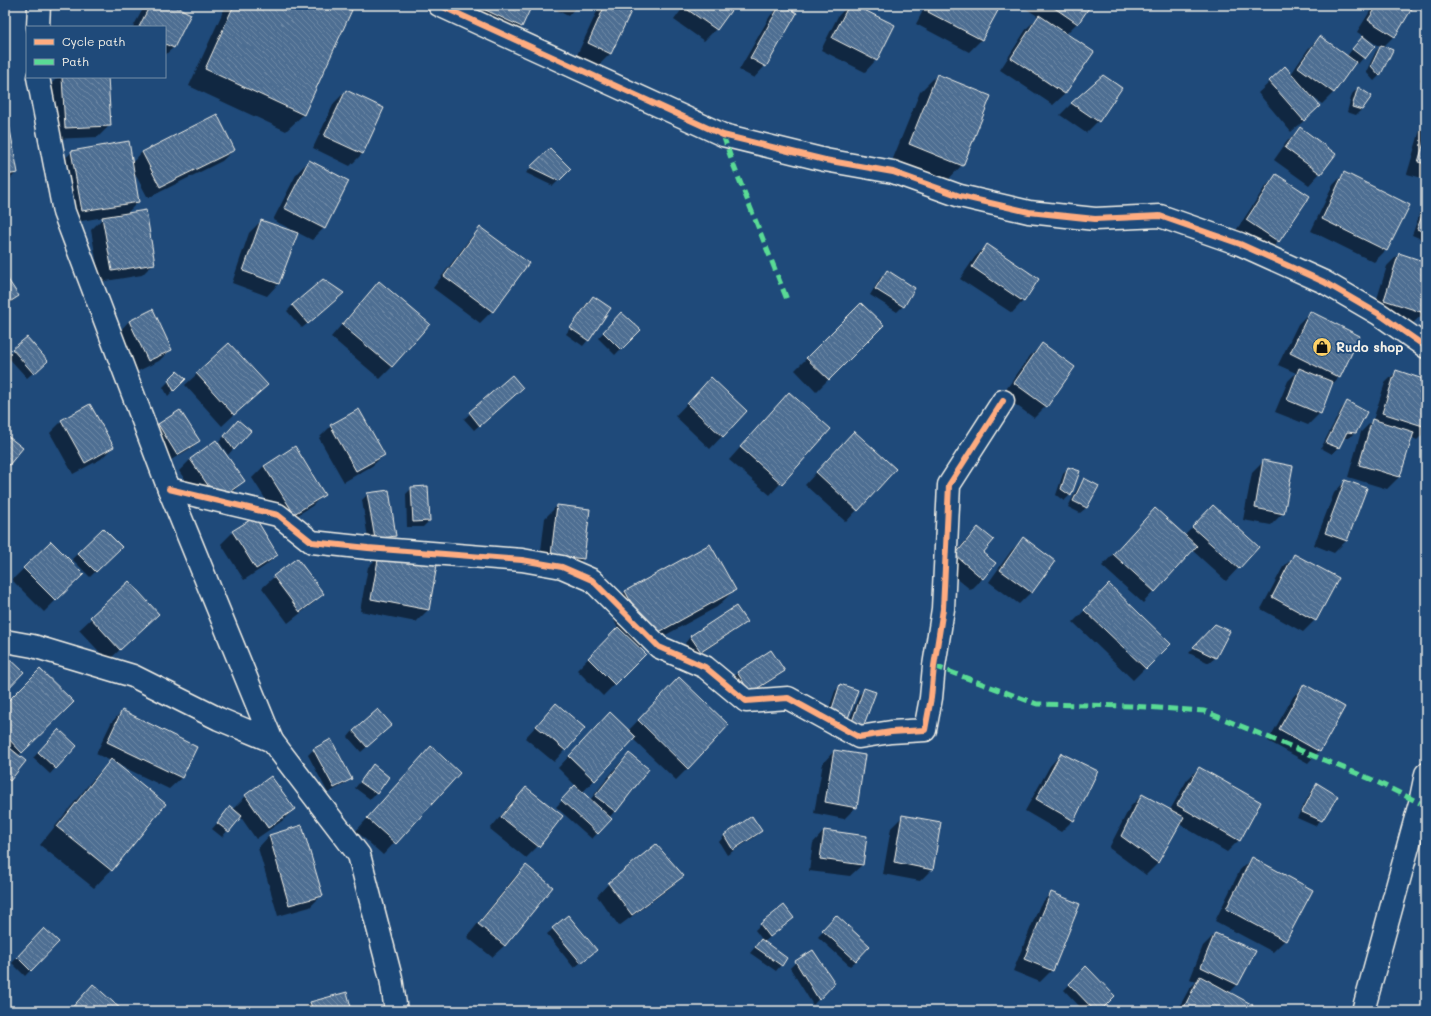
<svg xmlns="http://www.w3.org/2000/svg" width="1431" height="1016" viewBox="0 0 1431 1016" font-family="Mali,sans-serif">
<style>
.shadow{fill:#0007}
.building{fill:url(#building-back-hatch);stroke:#f4f1e8}
.lines{fill:none;stroke-linecap:round;stroke-linejoin:round}
.street-casing{stroke:#f4f1e8;stroke-width:25}
.secondary-casing{stroke:#f4f1e8;stroke-width:25}
.street{stroke:#1f4a7a;stroke-width:22}
.secondary{stroke:#1f4a7a;stroke-width:22}
.quiet{stroke:#5adb95;stroke-width:5;stroke-dasharray:10 5;stroke-linecap:butt}
.cycleway-casing{stroke:#1f4a7a;stroke-width:8}
.cycleway{stroke:#ffac80;stroke-width:6}
.labels{text-anchor:middle;stroke-width:3.5;stroke-linejoin:round;paint-order:stroke}
.poi-label{font-size:13px;font-weight:bold;fill:#f4f1e8;stroke:#1f4a7a;text-anchor:start}
</style>
<defs>
<pattern id="building-back-hatch" width="6" height="6" patternUnits="userSpaceOnUse"><rect width="6" height="6" fill="#4d6e92"/><path d="M-1 5l2 2M0 0l6 6M5-1l2 2" fill="none" stroke="#708aa6"/></pattern>
</defs>
<rect width="100%" height="100%" fill="#1f4a7a"/>
<filter id="ink" filterUnits="userSpaceOnUse"><feTurbulence type="fractalNoise" baseFrequency=".025" numOctaves="2"/><feDisplacementMap in="SourceGraphic" scale="8" xChannelSelector="R" yChannelSelector="G"/><feConvolveMatrix kernelMatrix="1 2 1 2 8 2 1 2 1" color-interpolation-filters="sRGB"/></filter>
<g filter="url(#ink)">
<g class="shadow">
<path d="M146,5H171L189,14L173,48L165,55V27H133L143,9Z"/>
<path d="M226,5H338L304,114L286,131L189,86Z"/>
<path d="M474,5H531L521,27L509,38L467,19Z"/>
<path d="M547,5H578L568,16Z"/>
<path d="M600,5H633L611,53L599,65L577,55Z"/>
<path d="M685,5H733L716,29L704,41L674,20Z"/>
<path d="M781,5H782L765,66L754,78L739,70L770,16Z"/>
<path d="M849,5H852L876,60L865,72L821,50L838,16Z"/>
<path d="M926,5H999L981,40L969,52L916,24Z"/>
<path d="M1023,5H1089L1077,23L1066,34L1065,94L1053,105L1000,70L1027,28L1039,17L1022,6Z"/>
<path d="M1374,5H1413L1394,36L1383,47L1391,51L1379,76L1374,81L1366,72L1376,51L1380,47L1357,32Z"/>
<path d="M1320,37L1347,56L1357,43L1374,46L1358,64L1355,62L1334,92L1322,104L1311,96L1307,118L1291,132L1258,93L1285,68L1291,74L1308,49Z"/>
<path d="M1426,68V84L1420,81Z"/>
<path d="M937,75L962,165L945,183L892,161L920,92Z"/>
<path d="M58,77H107L110,125L98,137L53,139L50,85Z"/>
<path d="M1358,88L1362,109L1356,115L1347,112L1352,94Z"/>
<path d="M346,91L382,108L362,154L350,166L313,148L334,103Z"/>
<path d="M1072,103L1098,121L1086,133L1060,115Z"/>
<path d="M217,115L234,149L222,161L148,198L133,170L138,202L126,214L154,263L142,275L100,282L91,230L104,217L70,223L60,163L72,152L132,163L142,152Z"/>
<path d="M1426,124V179L1407,174L1420,130Z"/>
<path d="M5,126L17,172L5,184Z"/>
<path d="M1300,129L1320,173L1309,185L1274,160L1288,140Z"/>
<path d="M550,149L570,169L553,186L526,173Z"/>
<path d="M309,161L324,228L312,240L273,220L297,173Z"/>
<path d="M1344,174L1386,250L1374,262L1311,231L1333,185Z"/>
<path d="M1277,175L1308,196L1278,242L1267,254L1235,232L1265,187Z"/>
<path d="M1426,204V241L1412,235L1422,208Z"/>
<path d="M261,221L278,284L267,296L232,283L249,233Z"/>
<path d="M480,228L492,311L480,323L433,288L469,240Z"/>
<path d="M987,245L1023,301L1012,313L960,279L975,257Z"/>
<path d="M1399,254L1426,263V305L1424,313L1412,324L1373,312L1387,266Z"/>
<path d="M887,271L903,306L897,312L870,295L881,277Z"/>
<path d="M5,276L18,296L5,308Z"/>
<path d="M379,282L428,324L392,367L380,379L331,337L368,294Z"/>
<path d="M593,297L588,340L583,346L566,334L587,303Z"/>
<path d="M337,299L302,328L287,311L293,305Z"/>
<path d="M861,304L882,325L816,392L795,370Z"/>
<path d="M1310,312L1339,377L1331,386L1320,413L1308,425L1275,412L1288,381L1296,373L1278,365L1298,324Z"/>
<path d="M622,313L639,330L615,355L598,338Z"/>
<path d="M129,321L171,349L159,361L136,372L118,333Z"/>
<path d="M1042,345L1046,406L1034,418L1002,395L1030,356Z"/>
<path d="M13,350L41,366L27,378L7,356Z"/>
<path d="M1397,371L1426,381V431L1417,440L1411,437L1399,477L1387,489L1348,477L1361,432L1373,420L1385,383Z"/>
<path d="M177,373L184,379L168,396L163,387Z"/>
<path d="M197,374L266,385L222,426L185,385Z"/>
<path d="M512,376L516,393L474,430L464,419Z"/>
<path d="M699,391L746,411L710,449L675,416Z"/>
<path d="M789,393L829,429L770,495L729,460Z"/>
<path d="M1347,403L1355,432L1349,438H1343L1338,448L1332,454L1321,448L1342,408Z"/>
<path d="M180,411L198,441L193,447L171,460L153,430L158,425Z"/>
<path d="M62,421L113,447L101,459L73,474L50,433Z"/>
<path d="M331,426L384,455L372,466L344,482L319,438Z"/>
<path d="M232,427L249,431L228,455L219,442Z"/>
<path d="M215,442L243,481L232,493L206,511L179,471L190,460Z"/>
<path d="M842,444L857,510L846,522L805,485Z"/>
<path d="M1264,461L1283,513L1271,525L1243,520L1252,473Z"/>
<path d="M264,466L324,494L312,506L282,525L252,478Z"/>
<path d="M1069,468L1078,472L1070,495L1064,501L1056,495L1063,474Z"/>
<path d="M1085,479L1097,486L1086,508L1080,513L1068,507L1079,485Z"/>
<path d="M1345,481L1366,488L1346,541L1334,553L1314,545L1334,493Z"/>
<path d="M412,488L429,521L423,527H407L406,494Z"/>
<path d="M368,494L395,536L389,541L369,545L362,500Z"/>
<path d="M557,506L583,559L571,570L539,567L545,518Z"/>
<path d="M1155,509L1184,536L1202,518L1258,547L1226,581L1192,550L1143,603L1102,566Z"/>
<path d="M978,528L982,553L983,578L971,590L944,568L966,540Z"/>
<path d="M103,529L120,547L90,577L72,559Z"/>
<path d="M233,532L277,555L265,566L244,580L221,544Z"/>
<path d="M1023,539L1054,561L1031,592L1019,604L989,582L1011,551Z"/>
<path d="M51,542L82,574L44,612L12,580Z"/>
<path d="M710,545L734,590L717,607L640,649L644,654L603,696L577,670L618,628L608,609L625,592Z"/>
<path d="M380,555L428,610L416,622L360,611L368,567Z"/>
<path d="M1295,556L1315,620L1303,632L1261,609L1283,567Z"/>
<path d="M274,577L323,594L311,605L288,623L262,588Z"/>
<path d="M129,583L146,625L108,661L79,630Z"/>
<path d="M1109,586L1169,644L1133,680L1073,622Z"/>
<path d="M735,607L745,622L740,627L695,657L685,643L690,637Z"/>
<path d="M1209,631L1228,632L1215,658L1209,663L1189,653Z"/>
<path d="M771,651L783,671L778,676L744,698L732,679L737,673Z"/>
<path d="M841,685L839,729L824,724L835,691Z"/>
<path d="M1304,685L1319,751L1308,763L1268,741L1293,697Z"/>
<path d="M865,689L874,692L844,735L859,695Z"/>
<path d="M667,690L688,768L676,780L633,739L582,793L590,800L617,766L629,754L648,769L609,818L610,819L592,839L556,807L576,786L558,768L598,725L628,731Z"/>
<path d="M72,702L18,756L25,761L5,785V705Z"/>
<path d="M556,704L584,728L554,762L525,738Z"/>
<path d="M122,711L196,747L181,778L169,789L115,763L164,804L111,870L94,888L40,845L94,778L111,761L96,754L111,723Z"/>
<path d="M353,731H385L361,752L348,737Z"/>
<path d="M54,736L76,746L50,774L33,758Z"/>
<path d="M331,740L351,778L345,784L328,793L308,755L313,750Z"/>
<path d="M834,751L856,807L844,819L814,813L823,763Z"/>
<path d="M1061,754L1096,772L1073,820L1061,832L1025,811L1050,766Z"/>
<path d="M420,760L459,773L383,855L356,831Z"/>
<path d="M373,766L376,793L370,799L355,788Z"/>
<path d="M1199,768L1260,803L1239,840L1227,852L1179,824L1158,863L1146,875L1109,848L1130,807L1142,795L1170,810L1187,780Z"/>
<path d="M1317,784L1321,820L1315,826L1297,818L1312,790Z"/>
<path d="M526,788L562,817L538,846L526,858L490,829L514,800Z"/>
<path d="M246,796L294,809L282,821L256,839L240,816L222,837L212,829L225,814L238,813L234,808Z"/>
<path d="M903,816L932,869L920,881L883,874L891,828Z"/>
<path d="M752,818L761,831L755,837L727,855L719,842L724,836Z"/>
<path d="M824,831L862,865L850,876L809,871L813,843Z"/>
<path d="M269,836L322,895L310,907L278,916L258,848Z"/>
<path d="M656,846L682,876L671,887L619,926L597,896L608,884Z"/>
<path d="M1252,858L1285,940L1273,952L1215,921L1240,870Z"/>
<path d="M526,867L551,888L504,946L492,957L467,937L514,878Z"/>
<path d="M1051,893L1052,970L1040,982L1013,971L1040,905Z"/>
<path d="M793,918L764,942L755,930L761,924Z"/>
<path d="M831,922L856,961L850,966L818,937Z"/>
<path d="M44,929L57,942L25,976L12,963Z"/>
<path d="M553,929L590,955L574,968L547,934Z"/>
<path d="M1215,934L1254,951L1237,985L1229,993L1249,1011H1177L1189,989L1196,982L1190,979L1203,946Z"/>
<path d="M761,940L781,965L776,971L750,953Z"/>
<path d="M796,962L834,983L813,1005L790,968Z"/>
<path d="M1086,968L1099,1011H1084L1064,990Z"/>
<path d="M311,1002L351,1011H302Z"/>
</g>
<g class="building">
<path d="M150,5H173L191,14L174,48L165,44V27H139Z"/>
<path d="M234,5H340L352,10L304,115L205,69Z"/>
<path d="M480,5H532L522,27L479,7Z"/>
<path d="M605,5H634L611,54L588,43Z"/>
<path d="M687,5H735L717,30L685,8Z"/>
<path d="M780,5H784L797,13L766,67L750,58Z"/>
<path d="M849,5H854L895,25L877,61L832,38Z"/>
<path d="M931,5H1001L982,40L928,12Z"/>
<path d="M1050,5H1091L1078,24Z"/>
<path d="M1378,5H1414L1395,37L1368,20Z"/>
<path d="M1039,15L1094,52L1065,94L1011,58Z"/>
<path d="M1320,36L1356,62L1334,93L1298,67Z"/>
<path d="M1363,36L1375,46L1365,59L1352,49Z"/>
<path d="M1381,45L1393,50L1380,76L1371,66Z"/>
<path d="M1285,66L1320,106L1304,121L1269,81Z"/>
<path d="M937,74L991,96L963,166L909,144Z"/>
<path d="M1103,75L1122,88L1099,122L1071,103Z"/>
<path d="M62,77H108L111,126L65,128Z"/>
<path d="M1358,87L1372,96L1362,110L1352,107Z"/>
<path d="M346,90L384,108L363,154L324,136Z"/>
<path d="M217,114L235,150L160,187L142,152Z"/>
<path d="M9,124L18,173L5,175V125Z"/>
<path d="M1300,127L1336,154L1321,174L1285,148Z"/>
<path d="M1426,136V164L1418,162Z"/>
<path d="M129,141L139,202L82,211L71,151Z"/>
<path d="M550,148L571,169L559,181L530,167Z"/>
<path d="M309,160L349,181L325,229L284,208Z"/>
<path d="M1344,172L1410,205L1387,251L1322,219Z"/>
<path d="M1276,174L1310,196L1279,242L1246,220Z"/>
<path d="M1426,205V233L1417,229Z"/>
<path d="M146,210L155,264L112,271L102,217Z"/>
<path d="M261,220L298,233L279,284L243,271Z"/>
<path d="M480,227L529,263L493,312L444,276Z"/>
<path d="M987,244L1039,279L1024,302L972,267Z"/>
<path d="M1399,253L1426,262V308L1424,313L1384,300Z"/>
<path d="M887,270L915,288L904,307L875,289Z"/>
<path d="M5,275L19,296L5,305Z"/>
<path d="M323,279L344,293L308,324L292,305Z"/>
<path d="M379,281L430,324L392,367L342,325Z"/>
<path d="M593,296L611,308L589,341L570,328Z"/>
<path d="M861,303L884,325L829,380L806,358Z"/>
<path d="M153,309L172,350L148,361L129,321Z"/>
<path d="M1310,311L1360,336L1340,378L1290,353Z"/>
<path d="M621,312L641,330L621,350L603,332Z"/>
<path d="M27,337L48,361L34,374L12,349Z"/>
<path d="M229,343L268,385L234,415L196,373Z"/>
<path d="M1042,343L1075,367L1047,407L1014,383Z"/>
<path d="M1299,368L1333,382L1321,414L1287,400Z"/>
<path d="M1396,370L1426,380V427L1382,413Z"/>
<path d="M177,371L186,379L174,391L168,380Z"/>
<path d="M512,375L523,388L480,426L469,412Z"/>
<path d="M711,377L747,411L723,437L687,404Z"/>
<path d="M789,392L831,429L782,484L740,447Z"/>
<path d="M1347,401L1367,412L1356,433L1347,432L1339,448L1326,443Z"/>
<path d="M90,404L114,447L85,463L61,420Z"/>
<path d="M359,409L385,455L356,471L330,425Z"/>
<path d="M180,410L200,441L177,455L158,424Z"/>
<path d="M1372,419L1414,432L1400,477L1359,465Z"/>
<path d="M238,420L251,431L234,450L224,436Z"/>
<path d="M854,431L896,469L858,511L816,472Z"/>
<path d="M5,434L23,448L5,470Z"/>
<path d="M216,440L245,481L218,500L190,459Z"/>
<path d="M295,446L325,495L294,514L264,466Z"/>
<path d="M1263,460L1293,466L1284,514L1255,508Z"/>
<path d="M1068,467L1080,471L1071,496L1061,489Z"/>
<path d="M1084,478L1099,486L1087,508L1073,501Z"/>
<path d="M1345,480L1367,488L1347,541L1325,533Z"/>
<path d="M428,486L430,521L413,522L411,487Z"/>
<path d="M389,490L396,536L375,539L367,493Z"/>
<path d="M557,505L590,509L584,559L551,555Z"/>
<path d="M1213,505L1259,547L1239,569L1192,527Z"/>
<path d="M1155,508L1197,546L1155,592L1113,554Z"/>
<path d="M255,517L278,555L256,569L232,531Z"/>
<path d="M978,527L994,540L983,553L996,563L983,579L955,555Z"/>
<path d="M103,528L122,547L96,572L77,553Z"/>
<path d="M1023,537L1055,561L1032,593L1000,570Z"/>
<path d="M51,541L84,574L56,601L23,568Z"/>
<path d="M710,544L736,590L650,637L625,591Z"/>
<path d="M379,554L437,565L429,610L371,599Z"/>
<path d="M1294,554L1339,578L1316,621L1272,597Z"/>
<path d="M297,558L324,594L300,612L273,576Z"/>
<path d="M129,581L159,614L120,650L90,617Z"/>
<path d="M1109,584L1171,644L1146,669L1084,610Z"/>
<path d="M736,606L747,622L701,652L690,636Z"/>
<path d="M1215,624L1230,631L1216,658L1193,647Z"/>
<path d="M618,627L646,654L615,685L588,658Z"/>
<path d="M771,650L785,671L750,693L737,672Z"/>
<path d="M7,656L24,672L5,692V658Z"/>
<path d="M40,669L74,702L22,753L5,735V704Z"/>
<path d="M679,677L729,725L688,769L638,720Z"/>
<path d="M840,684L858,690L846,724L829,718Z"/>
<path d="M1304,684L1345,707L1320,752L1279,729Z"/>
<path d="M864,688L876,692L862,730H849Z"/>
<path d="M556,703L585,728L566,751L536,726Z"/>
<path d="M378,709L392,725L367,747L353,731Z"/>
<path d="M122,710L197,747L182,778L107,742Z"/>
<path d="M610,712L636,737L595,781L569,756Z"/>
<path d="M59,729L77,746L56,769L38,752Z"/>
<path d="M331,739L352,779L334,788L313,749Z"/>
<path d="M5,744L26,761L10,781L5,777Z"/>
<path d="M431,746L460,773L396,844L367,818Z"/>
<path d="M834,750L865,755L857,808L825,802Z"/>
<path d="M629,753L649,769L616,812L595,796Z"/>
<path d="M1061,753L1098,771L1074,821L1036,799Z"/>
<path d="M111,759L166,804L112,871L57,827Z"/>
<path d="M373,764L389,777L377,794L360,782Z"/>
<path d="M1199,767L1261,802L1240,841L1177,805Z"/>
<path d="M271,776L295,809L268,828L245,795Z"/>
<path d="M1317,783L1338,796L1322,821L1302,812Z"/>
<path d="M575,785L612,819L598,834L561,800Z"/>
<path d="M526,787L563,816L539,847L501,817Z"/>
<path d="M1142,794L1184,817L1158,863L1121,836Z"/>
<path d="M230,806L242,816L229,832L217,823Z"/>
<path d="M902,815L941,822L933,870L894,862Z"/>
<path d="M752,816L762,831L733,850L724,835Z"/>
<path d="M302,825L323,896L289,905L269,835Z"/>
<path d="M824,830L867,836L863,865L820,859Z"/>
<path d="M656,844L684,876L632,915L608,883Z"/>
<path d="M1252,857L1313,890L1286,941L1226,909Z"/>
<path d="M526,865L553,887L505,946L478,924Z"/>
<path d="M1051,892L1080,904L1053,971L1024,959Z"/>
<path d="M784,905L794,918L770,937L760,924Z"/>
<path d="M568,915L597,950L581,963L552,928Z"/>
<path d="M836,915L870,946L856,961L822,930Z"/>
<path d="M44,928L59,942L31,971L17,957Z"/>
<path d="M1215,933L1256,951L1238,985L1201,967Z"/>
<path d="M761,939L787,958L782,966L755,947Z"/>
<path d="M813,950L835,983L819,1000L795,961Z"/>
<path d="M1086,966L1115,996L1100,1011H1095L1069,984Z"/>
<path d="M1200,976L1253,1005L1250,1011H1182Z"/>
<path d="M93,984L123,1011H69Z"/>
<path d="M347,992L352,1011H313L310,1002Z"/>
</g>
<g class="lines">
<g class="street-casing">
<g id="street">
<path d="M439,5L723,135L825,160L893,172L960,196L1029,212L1095,219L1160,216L1240,244L1324,282L1379,314L1426,347"/>
<path d="M38,27L39,5"/>
<path d="M38,77L64,212L169,489L272,741"/>
<path d="M169,489L278,515L312,542L368,548L522,560L562,567L592,580L659,647L705,667L746,701L788,698L859,737L891,732L925,730L931,698L934,666L943,609L949,485L1003,401"/>
<path d="M5,641L33,646L133,676L219,719L272,741L359,855L391,978L396,1011"/>
</g>
</g>
<g class="secondary-casing">
<path id="secondary" d="M1363,1011L1420,803L1426,774"/>
</g>
<use href="#street" class="street"/>
<use href="#secondary" class="secondary"/>
<g class="quiet">
<path d="M723,135L733,164L788,302"/>
<path d="M934,666L1037,704L1131,706L1204,711L1373,780L1420,803"/>
</g>
<g class="cycleway-casing">
<g id="cycleway">
<path d="M439,5L723,135L825,160L893,172L960,196L1029,212L1095,219L1160,216L1240,244L1324,282L1379,314L1426,347"/>
<path d="M169,489L278,515L312,542L368,548L522,560L562,567L592,580L659,647L705,667L746,701L788,698L859,737L891,732L925,730L931,698L934,666L943,609L949,485L1003,401"/>
</g>
</g>
<use href="#cycleway" class="cycleway"/>
</g>
</g>
<defs>
<g id="shop-disc" transform="scale(1)"><circle r="9.5" fill="#ffd166" stroke="#1f4a7a"/><path d="M-5-2.5h2.3a2.7 3.5 0 0 1 5.4 0H5L5.5 6h-11ZM-1.5-2.5h3a1.5 2.3 0 0 0-3 0Z" fill="#111"/></g>
</defs>
<g fill-rule="evenodd">
<use href="#shop-disc" x="1322" y="347"/>
</g>
<g class="labels">
<g class="poi-label">
<text x="1336" y="352">Rudo shop</text>
</g>
</g>
<rect width="1431" height="1016" fill="none" stroke="#1f4a7a" stroke-width="20"/>
<rect x="10" y="10" width="1411" height="996" fill="none" stroke="#f4f1e8" stroke-width="1.5" filter="url(#ink)"/>
<rect x="26" y="26" width="140" height="52" fill="#1f4a7a" stroke="#748da6"/>
<rect x="34" y="39" width="20" height="6" fill="#ffac80" stroke="#748da6"/>
<text x="62" y="46" font-size="12" fill="#f4f1e8">Cycle path</text>
<rect x="34" y="59" width="20" height="6" fill="#5adb95" stroke="#748da6"/>
<text x="62" y="66" font-size="12" fill="#f4f1e8">Path</text>
</svg>
